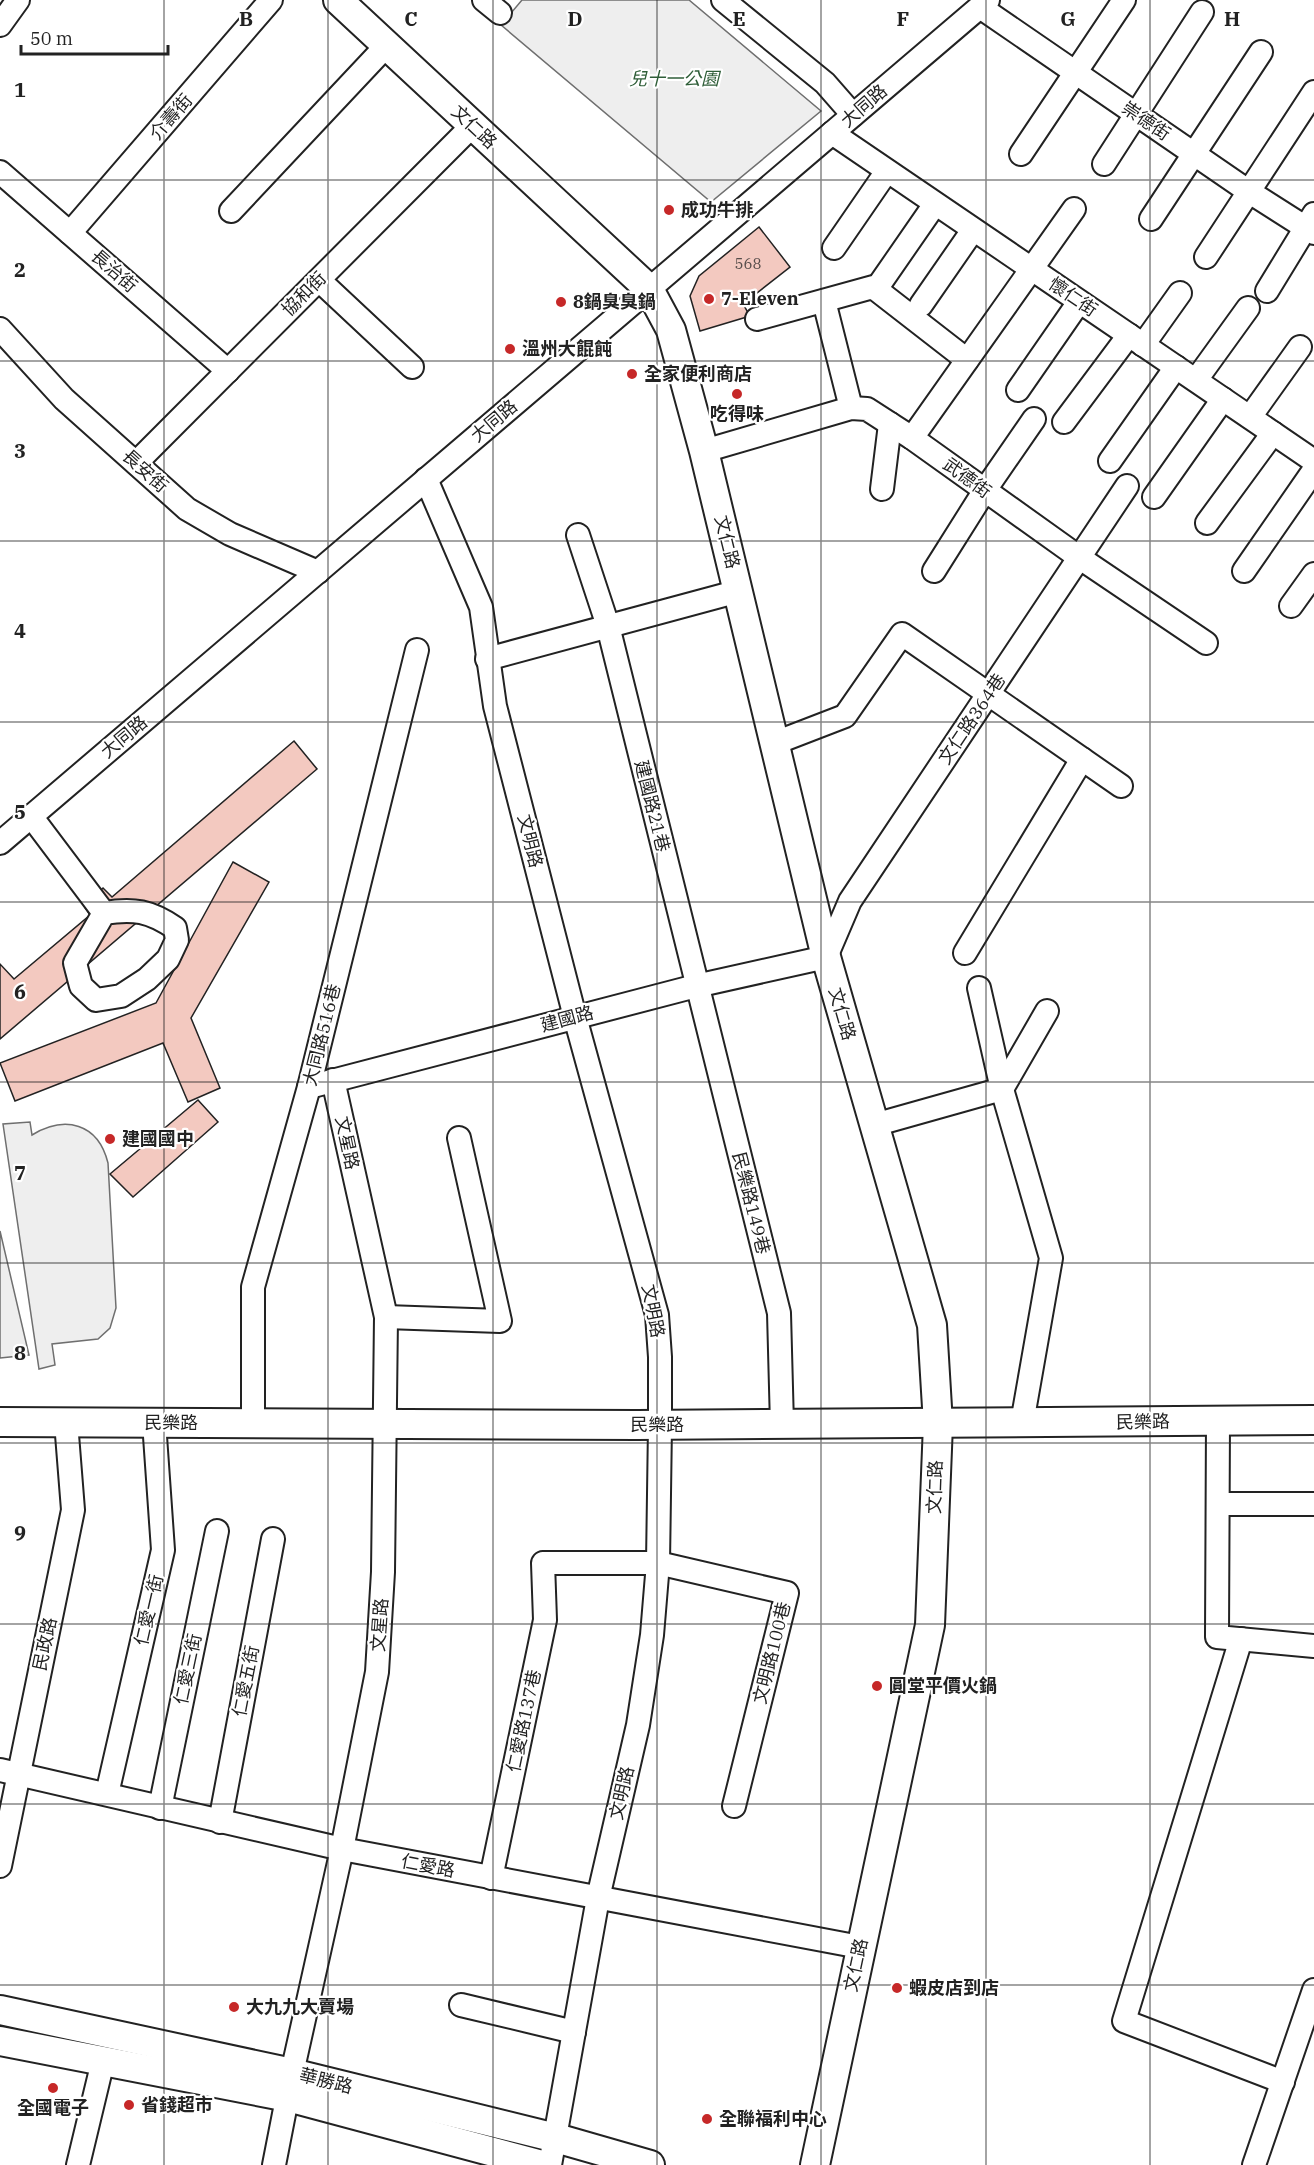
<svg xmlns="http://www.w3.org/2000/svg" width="1314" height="2165" viewBox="0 0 1314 2165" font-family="'IBM Plex Serif','Noto Sans TC',serif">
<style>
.green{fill:#eee;stroke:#6f6f6f;stroke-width:1.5}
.building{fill:#f3c9c0;stroke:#222;stroke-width:1.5}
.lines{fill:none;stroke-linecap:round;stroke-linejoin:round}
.minor-casing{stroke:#222;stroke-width:26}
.major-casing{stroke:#222;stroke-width:32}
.minor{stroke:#fff;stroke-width:22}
.major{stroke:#fff;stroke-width:28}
.grid{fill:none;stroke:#222;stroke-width:1.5;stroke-opacity:0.55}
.poi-dot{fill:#c62828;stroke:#fff;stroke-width:2}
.labels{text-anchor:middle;stroke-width:4.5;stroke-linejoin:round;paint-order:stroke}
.number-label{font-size:15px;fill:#564c4a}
.park-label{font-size:18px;font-style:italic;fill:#2f5e38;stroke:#fff}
.street-label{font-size:18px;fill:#222;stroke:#fff}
.poi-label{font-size:18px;font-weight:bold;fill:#222;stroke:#fff;text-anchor:start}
.grid-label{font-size:20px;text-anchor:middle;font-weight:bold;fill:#222;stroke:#fff;stroke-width:4.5;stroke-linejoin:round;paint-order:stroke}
</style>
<rect width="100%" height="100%" fill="#fff"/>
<g class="green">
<path d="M522,0H689L821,111L711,202L501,25Z"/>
<path d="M30,1122L32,1135C65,1115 98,1123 108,1163L116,1308L110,1328L98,1339L52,1344L55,1365L39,1369L3,1124Z"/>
<path d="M0,1231L29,1355L0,1358Z"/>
</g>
<g class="building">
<path d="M759,227L790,267L743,304L750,316L700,331L690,296L699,276Z"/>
<path d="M294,741L317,769L0,1039V964L14,979L90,915L84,906L103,888L112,897Z"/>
<path d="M233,862L269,882L191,1018L220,1088L188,1102L163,1043L15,1101L0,1063L156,1003Z"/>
<path d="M198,1100L218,1122L133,1197L110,1174Z"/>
</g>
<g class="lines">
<g class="minor-casing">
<g id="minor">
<path d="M484,0L500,13"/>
<path d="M723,0L825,83L853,115"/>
<path d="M980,7L1248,191L1314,233"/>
<path d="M0,25L18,0"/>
<path d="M832,133L1314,461"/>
<path d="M1021,154L1124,0"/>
<path d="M1104,164L1202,12"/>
<path d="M0,172L228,371"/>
<path d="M231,211L387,45"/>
<path d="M1151,219L1261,52"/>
<path d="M70,233L271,0"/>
<path d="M834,248L887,171"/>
<path d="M1206,257L1314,92"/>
<path d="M319,280L412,367"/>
<path d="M881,282L935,204"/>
<path d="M1267,291L1314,214"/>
<path d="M824,301L851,408"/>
<path d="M921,305L973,230"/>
<path d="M757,319L873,287L967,360"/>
<path d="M0,329L64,399L187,509L230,534L318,572"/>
<path d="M1143,345L1180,293"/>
<path d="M1196,380L1248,308"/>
<path d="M1018,390L1079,302"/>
<path d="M1250,417L1300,347"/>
<path d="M1064,422L1129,335"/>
<path d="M912,438L1074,209"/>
<path d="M704,451L851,408L867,409L912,438L1080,558L1206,643"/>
<path d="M1110,461L1176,367"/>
<path d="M136,463L473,125"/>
<path d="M426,479L481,607L495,706L575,1017L657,1315L660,1357V1425L658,1563L652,1635L638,1725L598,1898L550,2165"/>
<path d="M882,489L890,424"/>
<path d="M1154,497L1223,399"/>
<path d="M1207,523L1273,433"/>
<path d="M578,535L608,626L779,1313L782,1425"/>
<path d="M934,571L985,490L1034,419"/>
<path d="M1244,571L1314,470"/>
<path d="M1291,606L1314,574"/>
<path d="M487,659L739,591"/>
<path d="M775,743L845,716L902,634L1121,786"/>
<path d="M31,816L104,913L75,963L81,986L96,1000L121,996L147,979L168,959L177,940L175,928C150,911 134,908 104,913"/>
<path d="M0,843L988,0"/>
<path d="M965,953L1082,759"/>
<path d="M979,988L1002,1089L1051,1258L1022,1423"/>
<path d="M309,1087L696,986L826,957L850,901L1127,486"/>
<path d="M874,1125L1002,1089L1047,1011"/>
<path d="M386,1317L500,1321L459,1138"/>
<path d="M1218,1421L1217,1637L1314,1646"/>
<path d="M253,1423V1287L309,1087L417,650"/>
<path d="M1218,1504H1314"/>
<path d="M1241,1639L1124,2021L1283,2082"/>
<path d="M0,1770L342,1849L860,1947"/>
<path d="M107,1794L163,1550L154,1422"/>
<path d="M160,1808L217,1531"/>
<path d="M220,1822L273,1539"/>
<path d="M0,1866L73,1510L66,1422"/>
<path d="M491,1878L545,1620L543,1563H658L787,1593L734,1806"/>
<path d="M461,2005L574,2032"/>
<path d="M78,2165L103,2061"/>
<path d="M274,2165L292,2073L342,1849L377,1672L383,1572L386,1317L333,1080"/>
<path d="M1254,2165L1314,1990"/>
</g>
</g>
<g class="major-casing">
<g id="major">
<path d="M338,0L649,289L671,330L704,451L826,957L932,1325L938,1424L930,1625L815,2165"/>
<path d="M0,1422L637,1425L1314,1420"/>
<path d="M0,2010L292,2073L556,2138L650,2165"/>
<path d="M0,2041L288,2097L542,2165"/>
</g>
</g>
<use href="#minor" class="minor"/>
<use href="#major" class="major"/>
</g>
<path class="grid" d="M164,0V2165M328,0V2165M493,0V2165M657,0V2165M821,0V2165M986,0V2165M1150,0V2165M0,180H1314M0,361H1314M0,541H1314M0,722H1314M0,902H1314M0,1082H1314M0,1263H1314M0,1443H1314M0,1624H1314M0,1804H1314M0,1985H1314"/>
<g class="poi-dot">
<circle cx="669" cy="210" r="6"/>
<circle cx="709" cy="299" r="6"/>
<circle cx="561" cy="302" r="6"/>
<circle cx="510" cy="349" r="6"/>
<circle cx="632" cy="374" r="6"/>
<circle cx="737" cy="394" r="6"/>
<circle cx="110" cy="1139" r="6"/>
<circle cx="877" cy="1686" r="6"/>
<circle cx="897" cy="1988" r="6"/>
<circle cx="234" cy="2007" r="6"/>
<circle cx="53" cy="2088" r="6"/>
<circle cx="129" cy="2105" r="6"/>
<circle cx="707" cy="2119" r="6"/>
</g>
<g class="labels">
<g class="number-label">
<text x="748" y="269">568</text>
</g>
<g class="park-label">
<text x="674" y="85">兒十一公園</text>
</g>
<g class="street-label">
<text transform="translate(864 106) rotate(-41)" y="6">大同路</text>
<text transform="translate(171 117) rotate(-49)" y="6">介壽街</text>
<text transform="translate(1146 121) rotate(34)" y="6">崇德街</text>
<text transform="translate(474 127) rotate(43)" y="6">文仁路</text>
<text transform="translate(114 271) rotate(41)" y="6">長治街</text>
<text transform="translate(304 294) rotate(-45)" y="6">協和街</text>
<text transform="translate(1073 297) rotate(34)" y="6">懷仁街</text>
<text transform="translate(494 421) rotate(-40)" y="6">大同路</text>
<text transform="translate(145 471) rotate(42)" y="6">長安街</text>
<text transform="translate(967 478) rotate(36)" y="6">武德街</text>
<text transform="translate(727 542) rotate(76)" y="6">文仁路</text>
<text transform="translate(972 719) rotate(-56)" y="6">文仁路364巷</text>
<text transform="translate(124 737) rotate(-40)" y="6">大同路</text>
<text transform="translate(652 806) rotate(76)" y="6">建國路21巷</text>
<text transform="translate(530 841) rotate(76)" y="6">文明路</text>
<text transform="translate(842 1014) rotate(74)" y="6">文仁路</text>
<text transform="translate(567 1019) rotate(-15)" y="6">建國路</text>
<text transform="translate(322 1035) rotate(-76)" y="6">大同路516巷</text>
<text transform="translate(347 1143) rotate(78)" y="6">文星路</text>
<text transform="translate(751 1203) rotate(76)" y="6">民樂路149巷</text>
<text transform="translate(653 1311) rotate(79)" y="6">文明路</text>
<text transform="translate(1143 1422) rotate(-1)" y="6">民樂路</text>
<text x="171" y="1429">民樂路</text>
<text x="657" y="1431">民樂路</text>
<text transform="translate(935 1487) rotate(-88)" y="6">文仁路</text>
<text transform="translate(149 1610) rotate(-77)" y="6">仁愛一街</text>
<text transform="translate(380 1625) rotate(-86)" y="6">文星路</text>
<text transform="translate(45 1644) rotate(-78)" y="6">民政路</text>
<text transform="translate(772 1653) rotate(-76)" y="6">文明路100巷</text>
<text transform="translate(188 1669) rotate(-78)" y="6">仁愛三街</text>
<text transform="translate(246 1681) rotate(-79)" y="6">仁愛五街</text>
<text transform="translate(524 1721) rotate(-78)" y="6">仁愛路137巷</text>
<text transform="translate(622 1793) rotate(-77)" y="6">文明路</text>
<text transform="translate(428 1866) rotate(11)" y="6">仁愛路</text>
<text transform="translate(856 1965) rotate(-78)" y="6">文仁路</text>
<text transform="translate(326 2081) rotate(14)" y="6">華勝路</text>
</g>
<g class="poi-label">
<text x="681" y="216">成功牛排</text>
<text x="721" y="305">7-Eleven</text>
<text x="573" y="308">8鍋臭臭鍋</text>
<text x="522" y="355">溫州大餛飩</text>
<text x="644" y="380">全家便利商店</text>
<text x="737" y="420" text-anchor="middle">吃得味</text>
<text x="122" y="1145">建國國中</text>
<text x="889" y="1692">圓堂平價火鍋</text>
<text x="909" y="1994">蝦皮店到店</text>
<text x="246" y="2013">大九九大賣場</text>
<text x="141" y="2111">省錢超市</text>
<text x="53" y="2114" text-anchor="middle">全國電子</text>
<text x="719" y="2125">全聯福利中心</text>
</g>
</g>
<g class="grid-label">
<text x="246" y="26">B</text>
<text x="411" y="26">C</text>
<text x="575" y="26">D</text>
<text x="739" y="26">E</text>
<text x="903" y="26">F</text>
<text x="1068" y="26">G</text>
<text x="1232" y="26">H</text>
<text x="20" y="97">1</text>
<text x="20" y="277">2</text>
<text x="20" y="458">3</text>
<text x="20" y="638">4</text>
<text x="20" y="819">5</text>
<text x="20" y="999">6</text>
<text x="20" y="1180">7</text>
<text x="20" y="1360">8</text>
<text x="20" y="1540">9</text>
</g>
<path d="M21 45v9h147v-9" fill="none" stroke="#222222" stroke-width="3"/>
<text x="30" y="45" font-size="18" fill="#222222" stroke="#ffffff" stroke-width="4.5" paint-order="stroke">50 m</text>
</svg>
